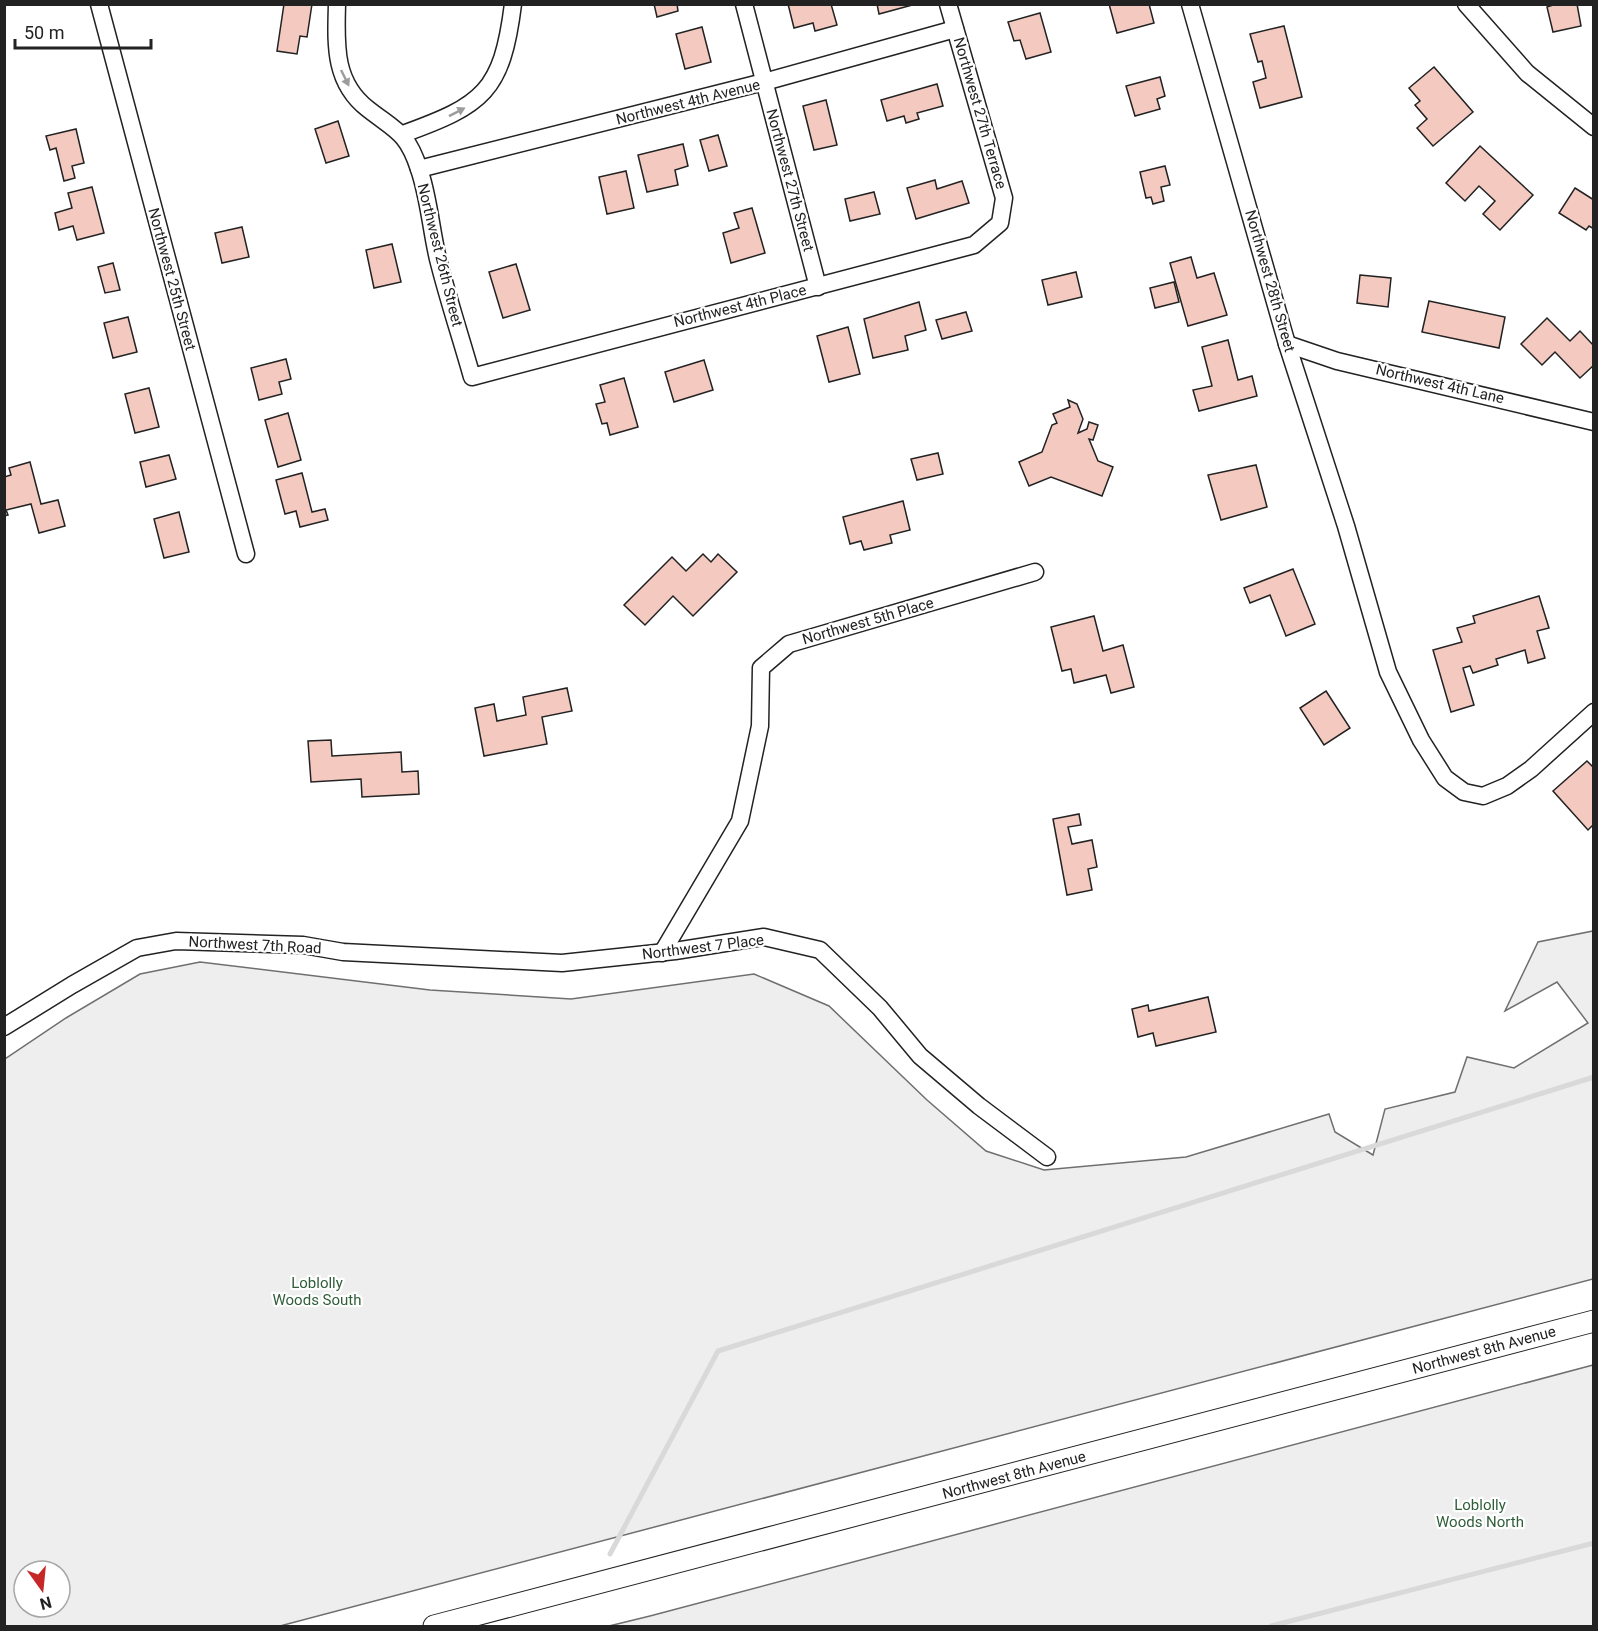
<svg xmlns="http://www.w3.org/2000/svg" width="1598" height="1631" viewBox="0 0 1598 1631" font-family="Roboto,sans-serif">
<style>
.green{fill:#eee;stroke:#6f6f6f;stroke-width:1.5;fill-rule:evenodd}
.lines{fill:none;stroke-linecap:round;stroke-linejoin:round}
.stream{stroke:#d9d9d9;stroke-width:5}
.building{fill:#f3c9c0;stroke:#222;stroke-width:1.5}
.minor-casing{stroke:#222;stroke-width:19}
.tertiary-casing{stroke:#222;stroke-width:23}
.minor{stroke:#fff;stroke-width:16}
.tertiary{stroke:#fff;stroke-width:21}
.oneway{fill:#9c9c9c}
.labels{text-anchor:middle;stroke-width:4.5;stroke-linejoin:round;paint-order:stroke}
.street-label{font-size:15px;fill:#222;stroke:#fff}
.park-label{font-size:15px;fill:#2f5e38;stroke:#fff}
</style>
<rect width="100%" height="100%" fill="#fff"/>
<g class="green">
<path d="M1593,931V1279L280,1626H5V1059L66,1018L140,974L200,962L430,990L571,999L754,974L829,1006L927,1100L986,1151L1044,1170L1186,1157L1329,1114L1335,1132L1373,1155L1385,1109L1455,1092L1467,1057L1514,1068L1588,1023L1557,982L1505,1011L1538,942ZM24,1571H60V1607H24Z"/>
<path d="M1593,1365V1626H609L650,1616Z"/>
</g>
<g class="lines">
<g class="stream">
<path d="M610,1554L718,1351L1594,1077"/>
<path d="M1271,1626L1594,1543"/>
</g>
</g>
<g class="building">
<path d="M284,4H312L307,37L300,36L297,54L277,51Z"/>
<path d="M654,4H677L678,11L657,17Z"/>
<path d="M788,4H831L837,25L815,31L813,23L794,28Z"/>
<path d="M877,4H916L879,14Z"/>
<path d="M1109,4H1149L1154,23L1117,33Z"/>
<path d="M1556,4H1577L1581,26L1553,32L1547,7Z"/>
<path d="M1040,13L1051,52L1026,59L1020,40L1014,41L1008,22Z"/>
<path d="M1284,26L1302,97L1260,108L1253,82L1266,78L1262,61L1258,62L1250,34Z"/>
<path d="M702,27L711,62L685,69L676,34Z"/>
<path d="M1434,67L1473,112L1433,146L1417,128L1427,119L1415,105L1420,101L1409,88Z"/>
<path d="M1160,77L1165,96L1157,99L1160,109L1135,116L1126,86Z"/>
<path d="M937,84L943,106L917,113L919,119L906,123L904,116L887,121L881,100Z"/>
<path d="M826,100L837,145L814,150L803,106Z"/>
<path d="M338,121L349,156L326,163L315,129Z"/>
<path d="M76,129L84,163L72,166L75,178L64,181L56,148L50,150L46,136Z"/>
<path d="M718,135L727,166L709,171L700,140Z"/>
<path d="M683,144L688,166L675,170L678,185L647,192L638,155Z"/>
<path d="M1480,146L1533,195L1500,230L1483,214L1495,201L1479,186L1465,201L1446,183Z"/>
<path d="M1165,166L1170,185L1161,187L1164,201L1153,204L1151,197L1146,198L1140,172Z"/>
<path d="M626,171L634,208L607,214L599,177Z"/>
<path d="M935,180L937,189L962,181L969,203L916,219L907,188Z"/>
<path d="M92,187L104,233L77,240L73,226L59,230L55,213L72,208L68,193Z"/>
<path d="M1575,188L1594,200V229L1589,226L1586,230L1559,213Z"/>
<path d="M874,192L880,214L850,221L845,199Z"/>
<path d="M752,208L765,253L731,263L723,233L739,228L734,213Z"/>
<path d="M242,227L249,257L222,263L215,233Z"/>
<path d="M392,244L401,282L374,288L366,250Z"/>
<path d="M1191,257L1197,278L1214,273L1227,315L1188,326L1170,263Z"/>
<path d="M113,263L120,290L105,293L98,267Z"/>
<path d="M516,264L530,310L503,318L489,272Z"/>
<path d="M1076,272L1082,297L1048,305L1042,280Z"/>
<path d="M1360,275L1391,278L1388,307L1357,303Z"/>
<path d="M1174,282L1179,302L1155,308L1150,288Z"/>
<path d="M1429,301L1505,317L1499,348L1422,332Z"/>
<path d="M919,302L926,330L905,336L908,350L873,358L864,319Z"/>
<path d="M966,312L972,331L942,339L936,320Z"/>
<path d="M128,317L137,352L113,358L104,323Z"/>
<path d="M1547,318L1570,341L1580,331L1594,346V365L1580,378L1555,352L1542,365L1521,344Z"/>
<path d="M848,327L860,374L829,382L817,336Z"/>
<path d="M1228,340L1238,380L1252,376L1257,396L1199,411L1193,390L1212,386L1202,347Z"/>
<path d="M286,359L291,379L279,382L282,394L259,400L251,368Z"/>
<path d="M704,360L713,390L674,402L665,372Z"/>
<path d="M624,378L638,427L610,435L607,423L602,424L596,404L605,402L600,385Z"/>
<path d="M149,388L159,427L135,433L125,394Z"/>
<path d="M1068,400L1077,404L1083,419L1078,433L1087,429L1089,422L1098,425L1093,440L1089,439L1098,461L1113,467L1102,496L1051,477L1029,486L1019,462L1042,452L1052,425L1057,423L1053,414L1070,407Z"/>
<path d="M288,413L301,460L278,467L265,420Z"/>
<path d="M938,453L943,474L917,480L911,459Z"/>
<path d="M169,455L176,479L146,487L140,462Z"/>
<path d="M30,462L41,504L58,500L65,526L39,533L31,504L6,510L8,515L4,516V477L11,475L9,468Z"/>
<path d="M1256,465L1267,507L1221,520L1208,475Z"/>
<path d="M302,473L312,512L325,509L328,520L300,527L296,511L285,514L276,480Z"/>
<path d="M903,501L910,530L890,535L892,543L864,550L861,541L850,544L843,517Z"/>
<path d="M179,512L189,552L164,558L154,519Z"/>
<path d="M703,554L711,562L718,554L737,572L693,616L673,596L645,625L624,605L672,557L686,571Z"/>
<path d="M1293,569L1315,624L1286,636L1270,595L1250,603L1244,588Z"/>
<path d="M1539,596L1549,628L1537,631L1545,658L1528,663L1525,650L1496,659L1498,665L1473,673L1470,666L1463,668L1474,705L1451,712L1433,650L1462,642L1457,628L1475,623L1473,616Z"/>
<path d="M1094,616L1103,651L1123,645L1134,687L1111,693L1106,675L1074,683L1071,669L1062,671L1051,627Z"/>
<path d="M567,688L572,711L542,717L547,744L484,756L475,708L494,704L497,721L526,715L523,697Z"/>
<path d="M1326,691L1350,728L1324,745L1300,708Z"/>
<path d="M331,740L332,756L401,752L402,772L418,771L419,794L362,797L361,779L311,782L308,741Z"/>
<path d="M1587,761L1594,768V824L1588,830L1553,791Z"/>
<path d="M1079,814L1081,825L1068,827L1072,844L1092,840L1097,867L1088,869L1092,890L1067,895L1053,819Z"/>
<path d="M1208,997L1216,1032L1156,1046L1153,1033L1138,1037L1132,1009L1148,1005L1149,1011Z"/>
</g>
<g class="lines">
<g class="minor-casing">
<g id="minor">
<path d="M99,4L246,554"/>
<path d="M337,4C336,43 333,82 368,109C396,131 407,132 419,169C429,198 431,230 438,259C448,299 461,338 472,377L974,245L1000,223L1004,198L948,4"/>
<path d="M744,4L818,287"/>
<path d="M1190,4L1287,344L1346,526L1388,672L1421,740L1445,778L1464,792L1483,796L1507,786L1531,769L1594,712"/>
<path d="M1466,4L1527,73L1594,127"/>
<path d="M403,134C483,105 502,92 513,4"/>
<path d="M419,169L764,82L955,29"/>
<path d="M1287,344L1337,361L1594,422"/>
<path d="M662,953L740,821L760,726L761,668L789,644L1035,572"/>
<path d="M4,1027L72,985L137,948L176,941L303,945L343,952L562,963L675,951L764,937L820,950L880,1008L920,1056L979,1106L1047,1157"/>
</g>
</g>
<g class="tertiary-casing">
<path id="tertiary" d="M434,1626L1594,1321"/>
</g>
<use href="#minor" class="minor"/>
<use href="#tertiary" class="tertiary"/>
</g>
<defs><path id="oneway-solid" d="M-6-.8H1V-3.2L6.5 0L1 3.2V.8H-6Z" transform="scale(1.5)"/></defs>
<g class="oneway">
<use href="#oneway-solid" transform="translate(345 78) rotate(64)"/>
<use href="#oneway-solid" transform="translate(457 112) rotate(-27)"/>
</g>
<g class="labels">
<g class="street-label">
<text transform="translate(688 102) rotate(-14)" y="5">Northwest 4th Avenue</text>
<text transform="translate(980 113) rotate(74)" y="5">Northwest 27th Terrace</text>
<text transform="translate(790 180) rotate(75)" y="5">Northwest 27th Street</text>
<text transform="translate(440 255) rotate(76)" y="5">Northwest 26th Street</text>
<text transform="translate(172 279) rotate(75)" y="5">Northwest 25th Street</text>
<text transform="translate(1270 281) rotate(74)" y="5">Northwest 28th Street</text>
<text transform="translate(740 306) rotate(-14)" y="5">Northwest 4th Place</text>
<text transform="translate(1440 384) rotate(13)" y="5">Northwest 4th Lane</text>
<text transform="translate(868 621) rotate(-16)" y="5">Northwest 5th Place</text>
<text transform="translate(255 945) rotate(3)" y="5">Northwest 7th Road</text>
<text transform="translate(703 947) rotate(-7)" y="5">Northwest 7 Place</text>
<text transform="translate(1484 1350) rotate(-15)" y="5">Northwest 8th Avenue</text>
<text transform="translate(1014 1475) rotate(-15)" y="5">Northwest 8th Avenue</text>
</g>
<g class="park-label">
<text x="317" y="1288">Loblolly<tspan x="317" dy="17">Woods South</tspan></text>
<text x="1480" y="1510">Loblolly<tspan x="1480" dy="17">Woods North</tspan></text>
</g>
</g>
<rect width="1598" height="1631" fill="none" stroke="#222222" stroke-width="12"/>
<g transform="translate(42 1589) rotate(165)"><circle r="28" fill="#ffffff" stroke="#a7a7a7" stroke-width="1.5"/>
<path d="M0-4.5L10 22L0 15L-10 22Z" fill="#c62828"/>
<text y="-9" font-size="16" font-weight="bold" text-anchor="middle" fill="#222222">N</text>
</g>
<path d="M15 39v9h136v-9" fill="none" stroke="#222222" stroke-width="3"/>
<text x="24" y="39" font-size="18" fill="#222222" stroke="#ffffff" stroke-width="4.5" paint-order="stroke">50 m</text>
</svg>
